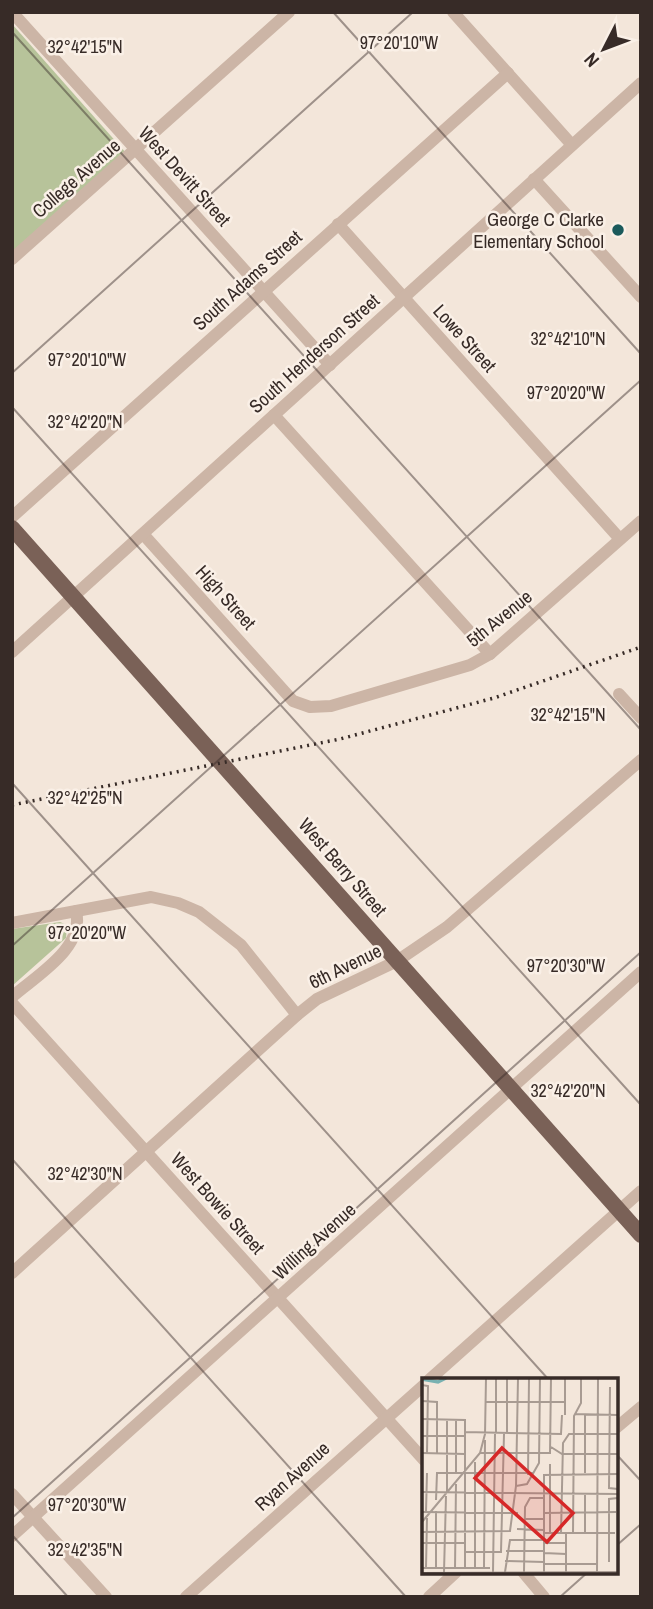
<svg xmlns="http://www.w3.org/2000/svg" width="653" height="1609" viewBox="0 0 653 1609" font-family="'Archivo Narrow',sans-serif">
<style>
.green{fill:#b7c39a}
.lines{fill:none;stroke-linecap:round;stroke-linejoin:round}
.minor{stroke:#ccb5a6;stroke-width:12}
.major{stroke:#7a6157;stroke-width:16}
.rail{stroke:#372b27;stroke-width:3.5;stroke-dasharray:2 5;stroke-linecap:butt}
.ticks{fill:none;stroke:#372b27;stroke-width:2;stroke-opacity:0.45}
.poi-dot{fill:#1b5a5b;stroke:#faf0e7;stroke-width:2.5}
.labels{text-anchor:middle;stroke-width:5;stroke-linejoin:round;paint-order:stroke}
.street-label{font-size:19px;fill:#372b27;stroke:#faf0e7}
.poi-label{font-size:19px;fill:#372b27;stroke:#faf0e7;text-anchor:end}
.inset-river{fill:none;stroke:#78b1b1;stroke-width:3.5}
.inset-road{fill:none;stroke:#a89b92;stroke-width:2}
.view{fill:#d62828;fill-opacity:0.15;stroke:#d62828;stroke-width:3.5}
.inset-edge{fill:none;stroke:#372b27;stroke-width:3.5}
.ticks-label{font-size:18px;text-anchor:middle;fill:#372b27;stroke:#faf0e7;stroke-width:5;stroke-linejoin:round;paint-order:stroke}
</style>
<rect width="100%" height="100%" fill="#f3e6da"/>
<g class="green">
<path d="M12,24L126,153L12,252Z"/>
<path d="M60,922L67,925L66,938L12,986V929Z"/>
</g>
<g class="lines">
<g class="minor">
<path d="M12,12L330,365"/>
<path d="M453,12L572,145"/>
<path d="M534,179L641,297"/>
<path d="M338,224L620,539"/>
<path d="M12,259L289,12"/>
<path d="M274,415L490,654"/>
<path d="M12,517L508,73"/>
<path d="M143,534L293,701L310,707L331,706L470,665L490,654L641,521"/>
<path d="M12,652L641,83"/>
<path d="M619,694L641,718"/>
<path d="M12,923L151,897L178,903L199,912L241,945L297,1015"/>
<path d="M12,997C37,975 85,948 76,911"/>
<path d="M12,1003L424,1460"/>
<path d="M12,1273L297,1015L317,999L397,961L447,927L641,760"/>
<path d="M429,1380L641,1191"/>
<path d="M616,1428L641,1407"/>
<path d="M12,1494L106,1597"/>
<path d="M12,1536L641,972"/>
<path d="M523,1572L544,1597"/>
<path d="M186,1597L424,1385"/>
<path d="M429,1597L456,1572"/>
</g>
<path class="major" d="M12,528L641,1235"/>
<path class="rail" d="M12,805L340,739L494,698L641,647"/>
</g>
<path class="ticks" d="M333,12L641,354M12,32L641,730M12,373L413,12M12,407L641,1105M12,783L549,1380M12,946L641,380M12,1159L406,1597M616,1454L641,1481M12,1518L641,952M12,1535L68,1597M616,1546L641,1524M560,1597L588,1572"/>
<circle class="poi-dot" cx="618" cy="230" r="7"/>
<g class="labels">
<g class="street-label">
<text transform="translate(185 176) rotate(48)" y="7">West Devitt Street</text>
<text transform="translate(76 178) rotate(-41)" y="7">College Avenue</text>
<text transform="translate(247 280) rotate(-42)" y="7">South Adams Street</text>
<text transform="translate(465 338) rotate(48)" y="7">Lowe Street</text>
<text transform="translate(314 353) rotate(-42)" y="7">South Henderson Street</text>
<text transform="translate(226 597) rotate(48)" y="7">High Street</text>
<text transform="translate(499 618) rotate(-39)" y="7">5th Avenue</text>
<text transform="translate(343 867) rotate(49)" y="7">West Berry Street</text>
<text transform="translate(345 966) rotate(-26)" y="7">6th Avenue</text>
<text transform="translate(218 1203) rotate(48)" y="7">West Bowie Street</text>
<text transform="translate(314 1241) rotate(-42)" y="7">Willing Avenue</text>
<text transform="translate(292 1476) rotate(-42)" y="7">Ryan Avenue</text>
</g>
<g class="poi-label">
<text x="604" y="226">George C Clarke<tspan x="604" dy="22">Elementary School</tspan></text>
</g>
</g>
<g transform="translate(422 1378)">
<rect width="196" height="196" fill="#f3e6da"/>
<path class="inset-river" d="M0,1L16,4L24,0"/>
<path class="inset-road" d="M143,0V37M0,7L6,8L5,75M188,9L187,110L196,111M0,23L15,24V75M64,24H143M153,36L196,37M0,41L43,42V190M25,41V114M34,41V95M43,54L139,56L140,37M74,55V0M85,55V0M0,58H43M129,69L140,76H196M0,75L43,76M58,75H128L129,0M53,84V190M163,95V37M106,97L107,0M94,108L105,106L117,85L118,0M0,114L196,116M14,122L15,95H112M0,134L96,135M4,134L5,95M122,135L194,134M102,141H123M0,144L58,75L63,56L64,0M95,151L122,152M0,154L88,153L94,108L96,0M122,155H193M128,155V86M139,155L141,65L147,56H196M151,155L152,38L159,25V0M163,155V116M0,165H43M122,165H144M84,173H122M43,174H79L82,56M122,175L144,176M83,183L122,184M187,184V121L196,120M122,186H175M0,190H68M4,190L5,140M62,190L63,62M14,191V133M33,191L34,106M22,194L24,118M71,194L73,56M83,194L88,162H122M102,194L103,129L108,120H122M122,194V97L196,96M0,195L196,194M144,196V155M175,196L176,0"/>
<path class="view" d="M80,70L151,135L125,164L53,100Z"/>
<rect width="196" height="196" class="inset-edge"/>
</g>
<g class="ticks-label">
<text x="399" y="49">97°20'10"W</text>
<text x="85" y="53">32°42'15"N</text>
<text x="568" y="345">32°42'10"N</text>
<text x="87" y="366">97°20'10"W</text>
<text x="566" y="399">97°20'20"W</text>
<text x="85" y="428">32°42'20"N</text>
<text x="568" y="721">32°42'15"N</text>
<text x="85" y="804">32°42'25"N</text>
<text x="87" y="939">97°20'20"W</text>
<text x="566" y="972">97°20'30"W</text>
<text x="568" y="1097">32°42'20"N</text>
<text x="85" y="1180">32°42'30"N</text>
<text x="87" y="1511">97°20'30"W</text>
<text x="85" y="1556">32°42'35"N</text>
</g>
<rect width="653" height="1609" fill="none" stroke="#372b27" stroke-width="28"/>
<g transform="translate(604 49) rotate(228)" stroke="#faf0e7" stroke-width="5" paint-order="stroke">
<path d="M0-5L12 26L0 18L-12 26Z" fill="#372b27"/>
<text y="-10" font-size="19" font-weight="bold" text-anchor="middle" fill="#372b27">N</text>
</g>
</svg>
